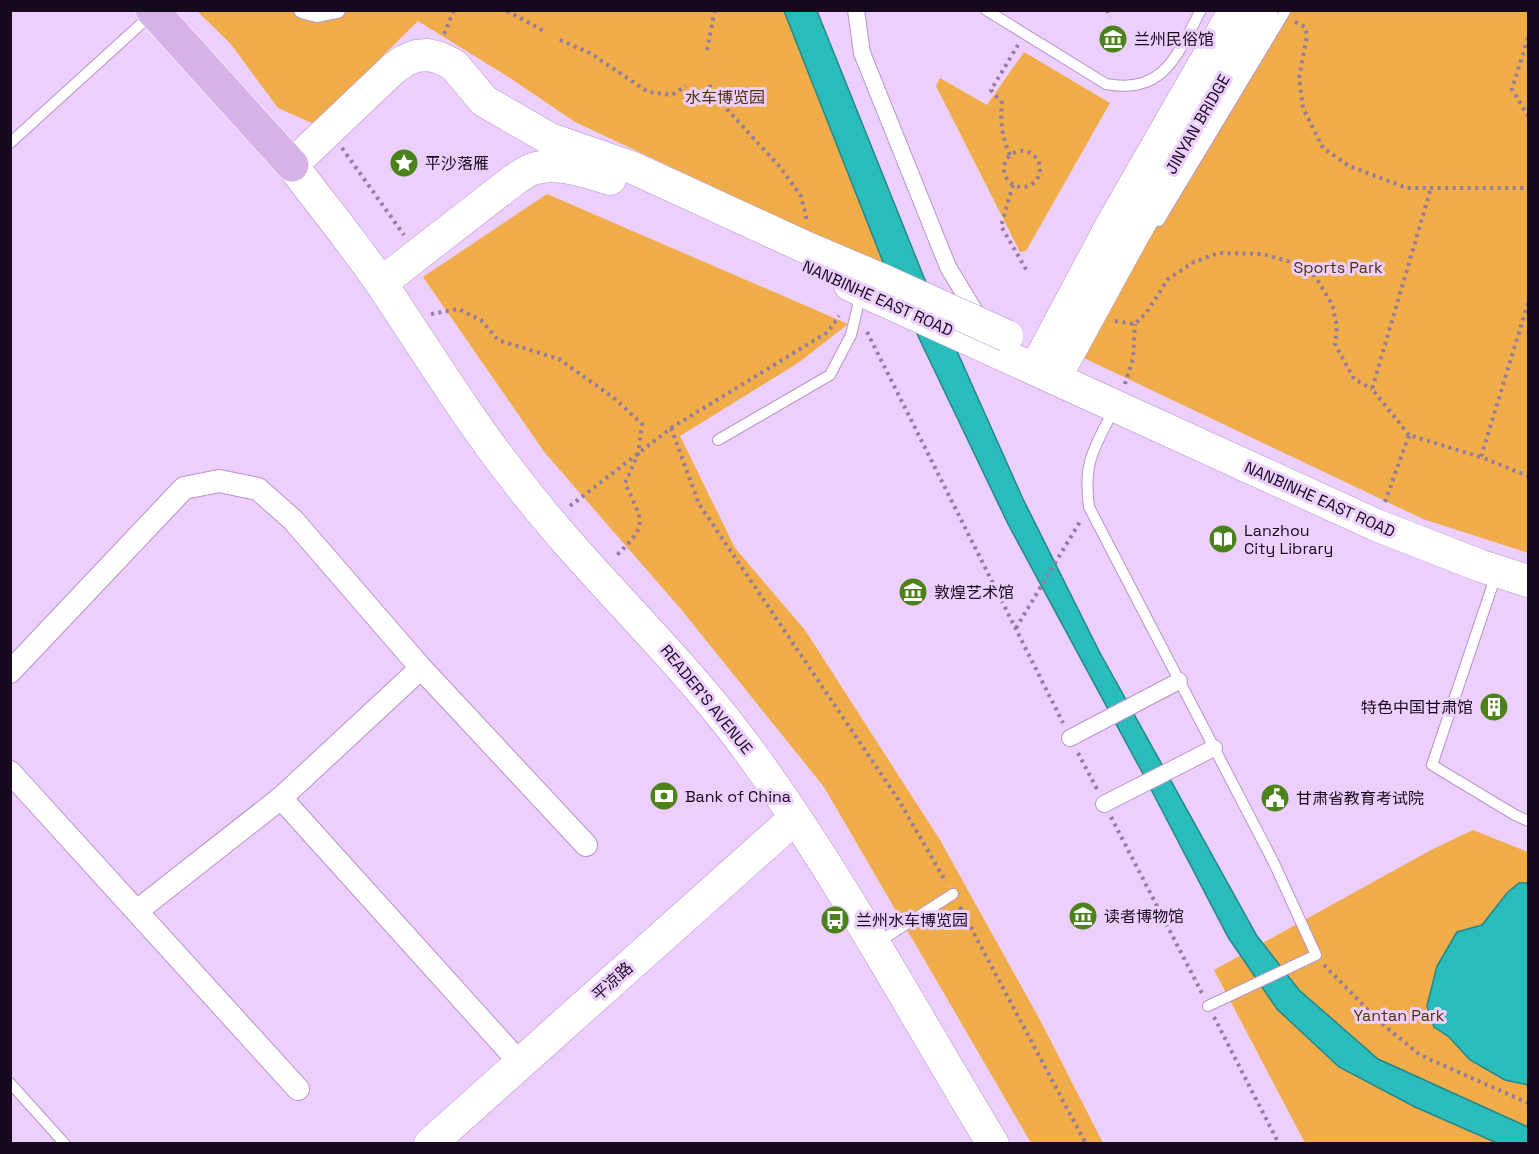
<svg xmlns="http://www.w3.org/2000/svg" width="1539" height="1154" viewBox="0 0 1539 1154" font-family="'Space Grotesk','Noto Sans SC',sans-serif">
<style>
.green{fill:#efac48}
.water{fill:#29bcba;stroke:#24878b;stroke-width:1.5}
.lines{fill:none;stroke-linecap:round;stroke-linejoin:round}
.service-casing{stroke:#b793ca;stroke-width:12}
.pedestrian-casing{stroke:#b793ca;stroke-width:18}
.minor-casing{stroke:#b793ca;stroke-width:24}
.secondary-casing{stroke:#b793ca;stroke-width:33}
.primary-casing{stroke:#fff;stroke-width:34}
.path{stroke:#937ca0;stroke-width:4;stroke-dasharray:3 4.5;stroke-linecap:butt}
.service{stroke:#fff;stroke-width:10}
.pedestrian{stroke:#fff;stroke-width:16}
.minor{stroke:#fff;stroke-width:22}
.secondary{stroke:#fff;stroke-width:32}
.primary{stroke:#d7b2e9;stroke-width:33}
.secondary-bridge-casing{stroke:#b793ca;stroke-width:33;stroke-linecap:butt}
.secondary-bridge{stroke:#fff;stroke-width:32}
.labels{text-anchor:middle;stroke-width:6;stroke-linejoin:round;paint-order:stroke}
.poi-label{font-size:16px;fill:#170a1e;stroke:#edcffd;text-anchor:start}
.park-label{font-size:16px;fill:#4e3304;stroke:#edcffd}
.street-label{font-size:16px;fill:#170a1e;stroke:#edcffd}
</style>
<rect width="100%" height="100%" fill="#edcffd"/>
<g class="green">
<path d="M197,11H784L885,267L575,122L510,78L418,21L314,124L278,108L230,43Z"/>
<path d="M1269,11H1528V553L1423,519L1067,350Z"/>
<path d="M1024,52L1110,103L1026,251L1020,252L936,86L940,78L987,105Z"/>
<path d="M547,194L848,324L798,363L680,436L735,548L805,630L940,840L1040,1020L1103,1143H1031L824,787L680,608L545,453L423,277Z"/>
<path d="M1473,830L1528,852V1143H1305L1214,970L1431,850Z"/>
</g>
<g class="water">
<path d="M784,11H817L923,275L1023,499L1099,651L1257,936L1299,990L1378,1059L1528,1127V1143H1497L1415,1107L1339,1067L1277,1009L1228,937L1142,772L1008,524L885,267Z"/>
<path d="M1519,883H1528V1085L1505,1080L1470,1060L1449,1037L1434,1027L1427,1006L1437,966L1457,932L1482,925L1507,893Z"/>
</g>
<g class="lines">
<g class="service-casing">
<g id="service">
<path d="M986,10L1106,84C1165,95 1177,54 1201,10"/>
<path d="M10,143L152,14"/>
<path d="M1159,221L1286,10"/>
<path d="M1114,409C1094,449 1083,461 1089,507L1274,863L1316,955L1208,1006"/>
<path d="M718,440L830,375L851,335L861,293"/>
<path d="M1496,575L1432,765L1515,815L1528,821"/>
<path d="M877,943L953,894"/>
<path d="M10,1083L65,1144"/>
</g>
</g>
<g class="pedestrian-casing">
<g id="pedestrian">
<path d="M302,10L317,14L337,10"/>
<path d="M856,10L862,53L948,267L980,320"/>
<path d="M1070,738L1179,681"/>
<path d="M1104,804L1214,748"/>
</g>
</g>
<g class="minor-casing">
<g id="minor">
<path d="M10,672L184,488L219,481L258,489L293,520L421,668L586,845"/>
<path d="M10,772L298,1089"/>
<path d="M281,798L520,1063"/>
<path d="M137,911L281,798L421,668"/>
</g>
</g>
<g class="secondary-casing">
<g id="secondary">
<path d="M885,281L805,247L631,167L550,139L484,101L454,65L440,58L428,55L416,56L404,61L393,69L292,165C322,205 355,245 383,286C427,352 468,419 517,481C592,579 686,661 757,762C844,883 915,1016 993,1144"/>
<path d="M381,283L514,180C519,177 525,172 530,170C554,160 587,172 610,179"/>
<path d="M850,285L1376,525L1481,566L1528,581"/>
<path d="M1035,369L1111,226L1235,10"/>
<path d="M1055,378L1132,237L1262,10"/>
<path d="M430,1144L795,818"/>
</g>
</g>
<g class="primary-casing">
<path id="primary" d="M152,10L292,165"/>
</g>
<g class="path">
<path d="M1107,10L1110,17"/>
<path d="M507,11L544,31"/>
<path d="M1295,22L1305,27L1307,36L1299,78L1303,108L1323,148L1349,166L1407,188H1528"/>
<path d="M444,34L454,10"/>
<path d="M1528,38L1512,89L1528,116"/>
<path d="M560,40L590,53L648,92L672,95L686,86"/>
<path d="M707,50L715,10"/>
<path d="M709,85L724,106L780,167L801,196L807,221"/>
<path d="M342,148L404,235"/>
<circle cx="1022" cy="169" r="18"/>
<path d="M1010,155C1002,137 1000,122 1002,103L991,90L1018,45"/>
<path d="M1013,185L1001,226L1027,271"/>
<path d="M1528,303L1481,457L1528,476"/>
<path d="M431,314L459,309L482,321L498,340L559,359L614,398L642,424L638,454L625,483C644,525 648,524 615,557"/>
<path d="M1115,321L1135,324L1147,312L1168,279L1194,262L1219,253L1263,254L1294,263L1315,276L1332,304L1337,326L1335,344L1354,379L1372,389"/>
<path d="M867,332L1063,723"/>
<path d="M1125,384L1133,359L1135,324"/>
<path d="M671,428L699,504L898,799L946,882"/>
<path d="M1409,435L1372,389L1431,188"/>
<path d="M1385,502L1409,435L1480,457"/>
<path d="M570,506L671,428L828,332L839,316"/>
<path d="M1016,628L1081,520"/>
<path d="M1078,753L1097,789"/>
<path d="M1111,817L1203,995"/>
<path d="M960,907L1086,1144"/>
<path d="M1324,965L1380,1022L1420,1055L1528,1103"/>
<path d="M1214,1017L1279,1144"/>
</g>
<use href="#service" class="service"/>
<use href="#pedestrian" class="pedestrian"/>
<use href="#minor" class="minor"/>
<use href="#secondary" class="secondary"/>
<use href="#primary" class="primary"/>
<g class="secondary-bridge-casing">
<path id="secondary-bridge" d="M885,281L1007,336"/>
</g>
<use href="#secondary-bridge" class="secondary-bridge"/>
</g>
<defs>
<g id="museum-disc" transform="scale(1.5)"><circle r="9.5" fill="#4b821a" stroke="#edcffd"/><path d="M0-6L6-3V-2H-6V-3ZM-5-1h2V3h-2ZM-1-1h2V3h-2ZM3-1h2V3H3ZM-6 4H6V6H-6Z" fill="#fff"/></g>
<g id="sight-disc" transform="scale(1.5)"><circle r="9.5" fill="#4b821a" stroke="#edcffd"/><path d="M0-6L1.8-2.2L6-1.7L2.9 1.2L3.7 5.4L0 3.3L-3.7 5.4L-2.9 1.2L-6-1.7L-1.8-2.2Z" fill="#fff"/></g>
<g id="library-disc" transform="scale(1.5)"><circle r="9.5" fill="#4b821a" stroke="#edcffd"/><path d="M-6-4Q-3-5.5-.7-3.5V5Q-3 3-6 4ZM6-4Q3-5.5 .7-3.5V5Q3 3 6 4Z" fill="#fff"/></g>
<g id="building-disc" transform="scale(1.5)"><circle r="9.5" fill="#4b821a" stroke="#edcffd"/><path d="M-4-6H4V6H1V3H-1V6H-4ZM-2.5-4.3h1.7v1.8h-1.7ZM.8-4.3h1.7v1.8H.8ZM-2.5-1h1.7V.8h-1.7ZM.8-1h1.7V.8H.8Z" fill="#fff"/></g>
<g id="bank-disc" transform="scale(1.5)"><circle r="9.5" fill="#4b821a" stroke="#edcffd"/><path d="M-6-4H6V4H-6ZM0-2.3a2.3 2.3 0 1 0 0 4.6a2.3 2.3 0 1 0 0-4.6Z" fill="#fff"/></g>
<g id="civic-disc" transform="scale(1.5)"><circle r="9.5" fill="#4b821a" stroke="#edcffd"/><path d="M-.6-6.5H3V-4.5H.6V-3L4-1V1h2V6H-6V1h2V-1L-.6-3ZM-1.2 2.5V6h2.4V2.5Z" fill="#fff"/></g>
<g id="bus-disc" transform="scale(1.5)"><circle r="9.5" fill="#4b821a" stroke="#edcffd"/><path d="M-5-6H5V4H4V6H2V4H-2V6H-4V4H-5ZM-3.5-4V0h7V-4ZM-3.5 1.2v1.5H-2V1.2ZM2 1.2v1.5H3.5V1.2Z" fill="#fff"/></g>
</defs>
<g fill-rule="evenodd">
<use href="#museum-disc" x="1113" y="39"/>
<use href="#sight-disc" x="404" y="163"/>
<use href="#library-disc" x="1223" y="539"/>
<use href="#museum-disc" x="913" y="592"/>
<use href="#building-disc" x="1494" y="707"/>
<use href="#bank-disc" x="664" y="796"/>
<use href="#civic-disc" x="1275" y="798"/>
<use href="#museum-disc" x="1083" y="916"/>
<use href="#bus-disc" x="835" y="920"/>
</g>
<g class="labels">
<g class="poi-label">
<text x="1134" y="45">兰州民俗馆</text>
<text x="425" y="169">平沙落雁</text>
<text x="1244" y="536">Lanzhou<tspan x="1244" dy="18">City Library</tspan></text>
<text x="934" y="598">敦煌艺术馆</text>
<text x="1473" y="713" text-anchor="end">特色中国甘肃馆</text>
<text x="685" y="802">Bank of China</text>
<text x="1296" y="804">甘肃省教育考试院</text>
<text x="1104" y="922">读者博物馆</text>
<text x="856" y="926">兰州水车博览园</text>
</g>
<g class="park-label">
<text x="725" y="103">水车博览园</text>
<text x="1338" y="273">Sports Park</text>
<text x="1399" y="1021">Yantan Park</text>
</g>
<g class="street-label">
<text transform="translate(1197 124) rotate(-60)" y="6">JINYAN BRIDGE</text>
<text transform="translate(878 298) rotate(24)" y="6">NANBINHE EAST ROAD</text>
<text transform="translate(1320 499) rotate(24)" y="6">NANBINHE EAST ROAD</text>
<text transform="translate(707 699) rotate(51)" y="6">READER'S AVENUE</text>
<text transform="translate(612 981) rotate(-42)" y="6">平凉路</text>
</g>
</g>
<rect width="1539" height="1154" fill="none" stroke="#170a1e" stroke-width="24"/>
</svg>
